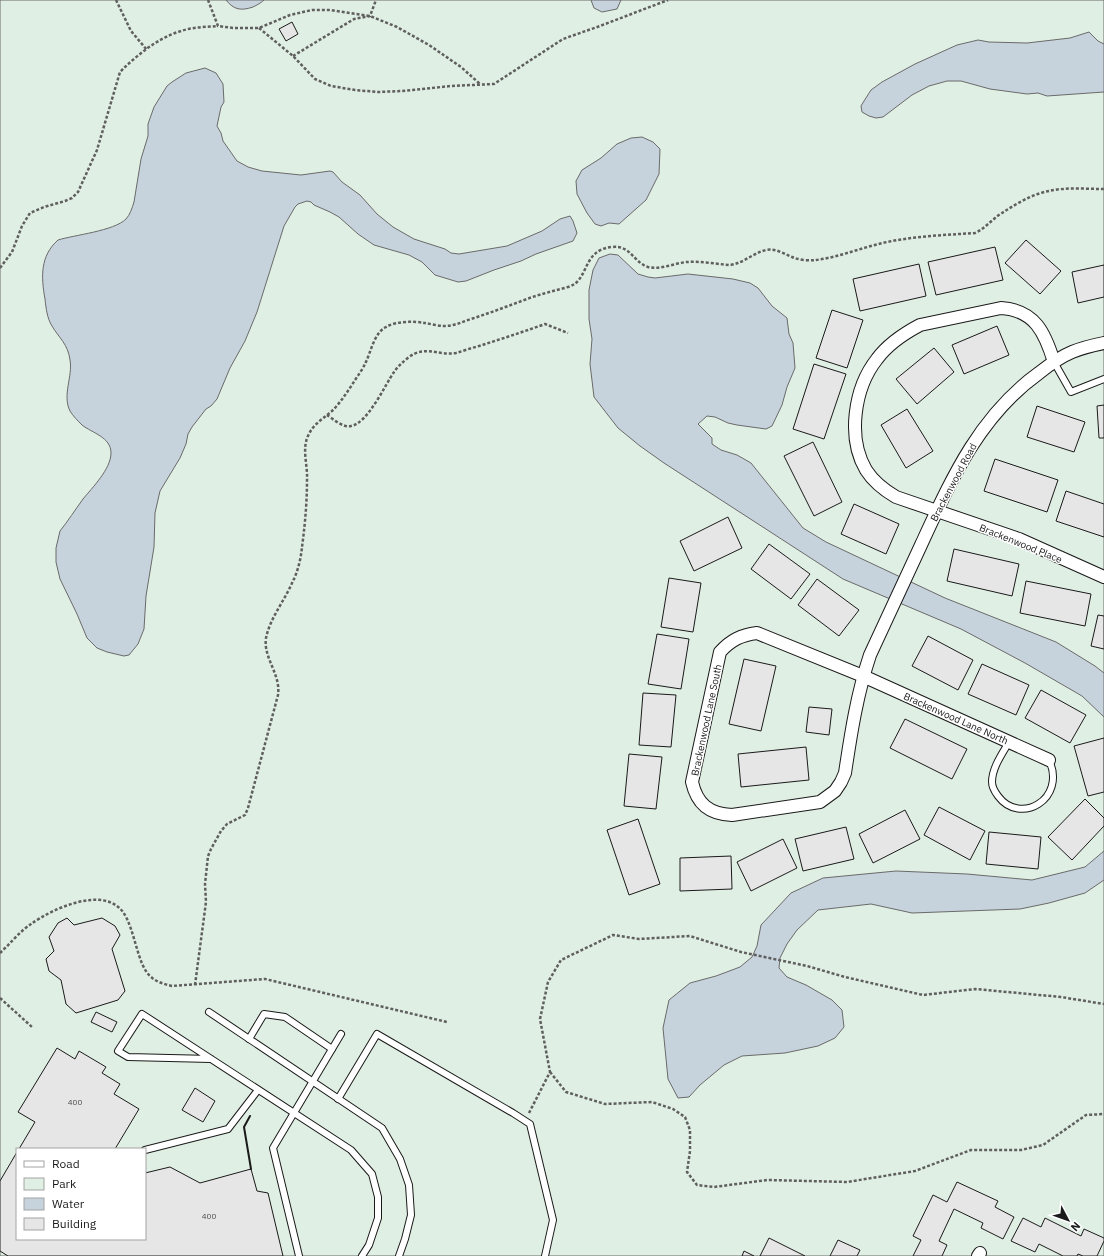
<svg xmlns="http://www.w3.org/2000/svg" width="1104" height="1256" viewBox="0 0 1104 1256" font-family="'IBM Plex Sans',sans-serif">
<style>
.green{fill:#e0efe3;stroke:#6a6a6a;fill-rule:evenodd}
.water{fill:#c6d2dc;stroke:#6a6a6a}
.building{fill:#e6e6e6;stroke:#1a1a1a}
.lines{fill:none;stroke-linecap:round;stroke-linejoin:round}
.service-casing{stroke:#1a1a1a;stroke-width:8}
.minor-casing{stroke:#1a1a1a;stroke-width:14}
.path{stroke:#5f5f5f;stroke-width:2.5;stroke-dasharray:3 2;stroke-linecap:butt}
.service{stroke:#fff;stroke-width:6}
.minor{stroke:#fff;stroke-width:12}
.wall{stroke:#1a1a1a;stroke-width:2}
.labels{text-anchor:middle;stroke-width:3;stroke-linejoin:round;paint-order:stroke}
.number-label{font-size:8px;fill:#4d4d4d}
.street-label{font-size:10px;fill:#1a1a1a;stroke:#fff}
</style>
<rect width="100%" height="100%" fill="#fff"/>
<path class="green" d="M0,0H1104V1256H0ZM17,1149H145V1239H17Z"/>
<g class="water">
<path d="M226,0H264C261,3 257,5 253,7C241,11 234,10 226,0Z"/>
<path d="M591,0H621L617,9L602,12L594,8Z"/>
<path d="M1089,32L1098,41L1104,44V92L1047,96L1038,93L1027,94L990,89L961,81H947L929,86L912,95L883,117L876,118L869,116L862,112L861,106L864,101L871,90L882,82L915,64L957,45L978,40L989,42L1027,43L1070,38Z"/>
<path d="M205,68L216,73L223,84L224,102L221,107L217,126L221,133L223,141L237,161L248,167L262,171L301,175L330,171L333,172L342,182L360,195L377,214L393,227L414,239L445,249L451,253L459,254L507,246L542,231L560,219L570,216L573,221L577,233L573,241L536,254L521,261L494,270L466,281L458,282L435,275L422,262L409,255L374,245L358,234L339,217L330,212L314,205L311,202L307,201L298,204L295,207L284,226L257,312L245,341L230,368L217,399L211,406L206,409L192,427L188,434L186,444L180,458L160,491L155,513L154,547L146,596L144,629L138,644L129,655L124,656L107,652L97,648L87,638L77,614L60,579L56,562V548L60,531C68,521 75,510 83,499C92,488 111,469 111,453C111,437 92,433 82,425C78,421 73,416 70,411C62,395 73,376 70,360C68,344 59,338 52,326C47,318 46,308 45,299C41,277 40,256 58,240C74,235 114,231 126,219C130,215 132,208 134,202L141,159L148,136V124L154,107L167,86L172,82L186,73Z"/>
<path d="M642,137L653,142L660,149L659,174L646,200L619,224L609,223L601,226L595,224L587,213L577,194L576,181L582,170L601,158L617,144L631,138Z"/>
<path d="M610,254L618,255L638,274L648,277L655,278L688,274L733,279L750,283L758,288L772,306L787,318L789,334L793,343L795,368L787,387L782,405L772,426L766,429L737,425L728,423L715,417L707,416L698,424L712,438V444L721,450L737,455L751,463L803,528L826,542L945,598L1056,642L1095,666L1104,673V717L1082,696L1025,663L961,629L843,579L664,463L640,446L618,428L594,397L590,364L592,339L589,319V290L593,270L599,258Z"/>
<path d="M1104,851V880L1085,893L1049,903L1020,909L912,913L871,904L818,910L797,930L787,944L780,958L779,968L787,977L806,985L832,1000L842,1010L844,1027L835,1038L818,1046L785,1053L742,1056L724,1065L700,1085L689,1097L678,1098L668,1079L663,1028L669,1000L690,983L716,976L740,967L752,957L757,946L761,925L791,893L823,878L896,871L967,874L1032,880L1085,867Z"/>
</g>
<g class="building">
<path d="M292,22L298,34L286,41L279,29Z"/>
<path d="M1026,240L1061,271L1040,294L1005,263Z"/>
<path d="M995,247L1003,280L936,295L928,262Z"/>
<path d="M919,264L926,296L860,311L853,279Z"/>
<path d="M1104,265V297L1078,303L1072,272Z"/>
<path d="M832,310L863,320L847,368L816,358Z"/>
<path d="M997,326L1009,355L964,374L952,345Z"/>
<path d="M934,348L954,372L917,404L896,379Z"/>
<path d="M814,364L846,374L824,439L793,429Z"/>
<path d="M1104,405V438H1099L1097,406Z"/>
<path d="M1037,406L1085,422L1074,452L1027,437Z"/>
<path d="M907,409L933,451L906,468L881,425Z"/>
<path d="M813,442L842,502L814,516L784,456Z"/>
<path d="M995,459L1058,480L1047,512L984,491Z"/>
<path d="M1066,491L1104,504V537L1056,521Z"/>
<path d="M854,504L899,524L886,554L841,534Z"/>
<path d="M728,517L742,548L694,571L680,541Z"/>
<path d="M769,544L810,574L791,599L751,569Z"/>
<path d="M954,549L1019,564L1012,596L947,581Z"/>
<path d="M669,578L701,583L693,632L661,627Z"/>
<path d="M817,579L859,610L839,636L798,605Z"/>
<path d="M1026,581L1091,594L1085,626L1020,613Z"/>
<path d="M1098,615L1104,616V649L1091,646Z"/>
<path d="M657,634L689,639L681,689L648,684Z"/>
<path d="M928,636L973,660L958,690L912,666Z"/>
<path d="M744,659L776,666L761,731L729,724Z"/>
<path d="M982,664L1029,685L1016,715L968,694Z"/>
<path d="M1041,690L1086,715L1070,743L1025,718Z"/>
<path d="M643,693L676,695L671,747L639,745Z"/>
<path d="M809,707L832,709L829,735L806,732Z"/>
<path d="M905,719L967,749L952,779L890,748Z"/>
<path d="M1104,738V792L1088,796L1074,746Z"/>
<path d="M806,747L809,780L741,787L738,754Z"/>
<path d="M629,754L662,757L656,809L624,806Z"/>
<path d="M1085,799L1104,818V826L1072,860L1048,837Z"/>
<path d="M939,807L985,831L970,860L924,835Z"/>
<path d="M905,810L920,839L873,863L859,834Z"/>
<path d="M638,819L660,884L629,895L607,830Z"/>
<path d="M846,827L854,859L803,871L795,839Z"/>
<path d="M989,832L1041,837L1038,869L986,864Z"/>
<path d="M783,839L797,868L751,891L737,862Z"/>
<path d="M731,856L732,889L680,891V858Z"/>
<path d="M67,918L74,925L102,918L115,926L120,935L112,949L125,991L118,1000L76,1013L66,1004L61,980L49,971L46,959L54,951L49,937L58,923Z"/>
<path d="M96,1012L117,1022L112,1032L91,1022Z"/>
<path d="M57,1048L75,1059L79,1051L106,1067L102,1073L120,1084L114,1094L139,1109L115,1149H19L35,1122L18,1112Z"/>
<path d="M195,1088L215,1101L203,1122L182,1110Z"/>
<path d="M17,1152V1239H145V1173L170,1167L200,1183L251,1169L257,1191L268,1193L283,1256H8L0,1251V1181Z"/>
<path d="M957,1182L998,1201L995,1207L1014,1217L1003,1239L981,1228L983,1223L954,1209L939,1241L947,1245L942,1256H913L921,1240L913,1236L933,1195L947,1202Z"/>
<path d="M1023,1218L1041,1227L1045,1218L1081,1236L1084,1229L1104,1238V1241L1097,1256H1083L1078,1254L1077,1256H1063L1039,1244L1035,1252L1011,1241Z"/>
<path d="M769,1238L805,1256H760Z"/>
<path d="M838,1240L860,1250L857,1256H830Z"/>
<path d="M744,1251L754,1256H742Z"/>
</g>
<g class="lines">
<g class="service-casing">
<g id="service">
<path d="M1054,362L1071,392L1104,379"/>
<path d="M1009,742C1002,754 992,768 992,782C992,787 995,792 998,796C1020,826 1067,799 1049,760"/>
<path d="M209,1012L382,1128L400,1159L409,1185L411,1215L405,1239L399,1256"/>
<path d="M249,1039L264,1014L285,1017L332,1049"/>
<path d="M211,1059L128,1057L118,1051L142,1014L351,1150L372,1174L378,1197V1218L369,1245L362,1256"/>
<path d="M338,1099L377,1034L513,1113L530,1124L553,1220L545,1256"/>
<path d="M145,1150L228,1129L258,1090"/>
<path d="M299,1256L273,1148L341,1034"/>
</g>
</g>
<g class="minor-casing">
<g id="minor">
<path d="M1054,362C1045,333 1035,310 1001,308L920,325C903,334 888,344 877,359C854,388 847,438 866,470C873,481 884,490 896,497L1019,539L1104,577"/>
<path d="M1049,760L863,676L757,633C741,635 731,640 720,652L692,782C697,804 709,814 732,815L820,802L835,791L841,782L845,773C851,733 857,694 870,655C887,619 904,582 921,545C951,480 979,416 1039,373C1049,365 1060,357 1072,352C1082,348 1094,345 1104,343"/>
<path d="M978,1256L980,1253"/>
</g>
</g>
<g class="path">
<path d="M116,0L131,31L147,50"/>
<path d="M208,0L218,26L233,28H259L290,15L312,10H330L370,16L397,27L429,45L461,67L480,84"/>
<path d="M259,28L293,56L315,79L331,86L355,90L378,92L402,91L451,86L494,84L563,39L600,26L668,0"/>
<path d="M293,56L354,19L370,16L376,0"/>
<path d="M0,268L12,252L22,226L30,213L44,207L65,201L72,198L78,192L97,150L120,72L125,67C140,53 160,37 181,31C193,27 206,27 218,26"/>
<path d="M327,415C333,419 343,428 351,426C368,423 385,385 394,372C398,366 403,362 409,357C425,345 439,356 456,353C463,351 471,348 479,346C501,339 523,332 545,324L568,333"/>
<path d="M0,953C10,944 20,931 31,924C52,909 103,885 123,912C135,929 137,964 150,976C156,982 164,984 172,986L265,979L447,1022"/>
<path d="M195,985L206,902L205,884L208,856L211,849L221,831L227,824L245,815L248,808L278,695C281,674 263,658 266,638C270,618 285,600 293,581C298,571 301,558 302,547C305,525 307,502 307,480C308,465 301,448 309,434C314,423 326,417 334,409C343,399 350,388 357,377C360,373 363,368 365,364C371,352 374,333 386,327C396,321 414,321 425,323C431,324 438,326 444,326C454,326 462,322 471,319C490,313 508,306 527,299C540,294 554,291 568,287C590,281 581,250 612,247C631,245 633,262 648,267C661,270 675,263 687,262C701,261 716,264 730,265C744,263 753,253 766,250C776,248 784,254 792,257C799,260 809,261 816,260C840,257 863,247 887,242C916,236 946,235 975,233C986,228 992,219 1002,213C1016,204 1032,194 1049,191C1066,187 1086,189 1104,189"/>
<path d="M0,998L32,1027"/>
<path d="M550,1072L566,1092L605,1104L652,1102L673,1109L685,1117L690,1130V1151L687,1172L697,1185L714,1187L767,1180L847,1182L915,1171L971,1150H1021L1043,1145L1086,1115L1104,1114"/>
<path d="M529,1113L550,1072L540,1019L548,982L561,960L613,935L639,939L690,936L741,952L807,966L845,977L923,995L975,989L1061,997L1104,1004"/>
</g>
<use href="#service" class="service"/>
<use href="#minor" class="minor"/>
<path class="wall" d="M250,1116L244,1127L251,1169"/>
</g>
<g class="labels">
<g class="number-label">
<text x="75" y="1105">400</text>
<text x="209" y="1219">400</text>
</g>
<g class="street-label">
<text transform="translate(953 482) rotate(-62)" y="4">Brackenwood Road</text>
<text transform="translate(1021 543) rotate(22)" y="4">Brackenwood Place</text>
<text transform="translate(956 718) rotate(24)" y="4">Brackenwood Lane North</text>
<text transform="translate(706 720) rotate(-78)" y="4">Brackenwood Lane South</text>
</g>
</g>
<rect x="16" y="1148" width="130" height="92" fill="#ffffff" stroke="#a3a3a3"/>
<rect x="24" y="1161" width="20" height="6" fill="#ffffff" stroke="#a3a3a3"/>
<text x="52" y="1168" font-size="12" fill="#1a1a1a">Road</text>
<rect x="24" y="1178" width="20" height="12" fill="#e0efe3" stroke="#a3a3a3"/>
<text x="52" y="1188" font-size="12" fill="#1a1a1a">Park</text>
<rect x="24" y="1198" width="20" height="12" fill="#c6d2dc" stroke="#a3a3a3"/>
<text x="52" y="1208" font-size="12" fill="#1a1a1a">Water</text>
<rect x="24" y="1218" width="20" height="12" fill="#e6e6e6" stroke="#a3a3a3"/>
<text x="52" y="1228" font-size="12" fill="#1a1a1a">Building</text>
<g transform="translate(1068 1220) rotate(131)" stroke="#ffffff" stroke-width="3" paint-order="stroke">
<path d="M0-3L7 15L0 10L-7 15Z" fill="#1a1a1a"/>
<text y="-6" font-size="11" font-weight="bold" text-anchor="middle" fill="#1a1a1a">N</text>
</g>
</svg>
